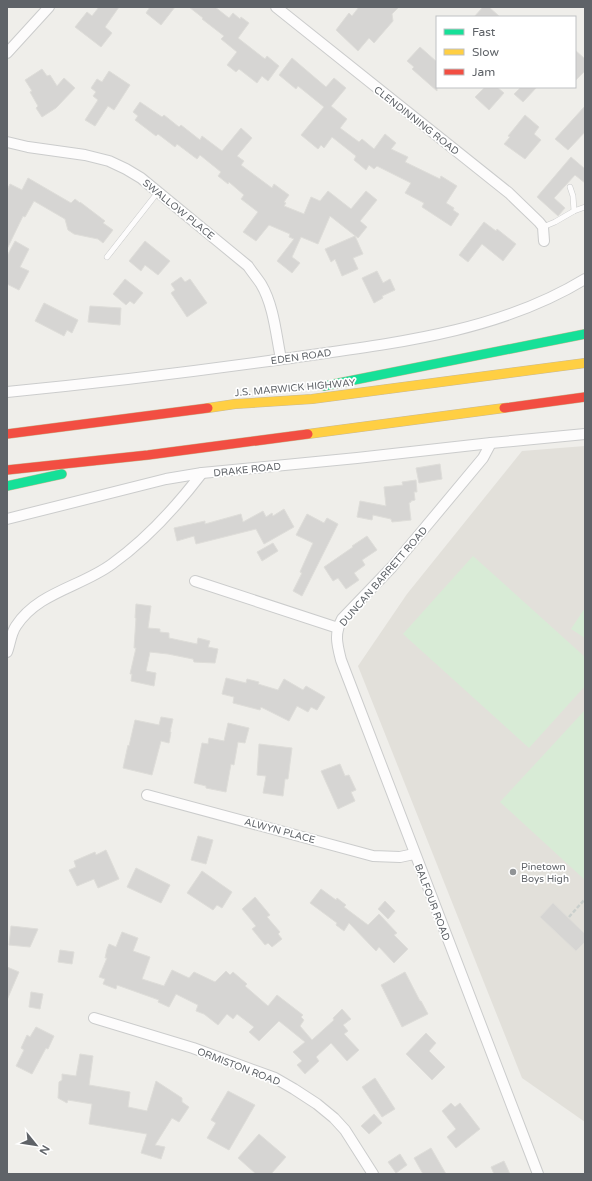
<svg xmlns="http://www.w3.org/2000/svg" width="592" height="1181" viewBox="0 0 592 1181" font-family="'Varela Round',sans-serif">
<style>
.education{fill:#e2e0da}
.green{fill:#d8ebd6}
.building{fill:#d6d5d3;stroke:#deddd9}
.lines{fill:none;stroke-linecap:round;stroke-linejoin:round}
.lane-casing{stroke:#cbcccc;stroke-width:6}
.street-casing{stroke:#cbcccc;stroke-width:12}
.fast-casing{stroke:#c8b996;stroke-width:10}
.slow-casing{stroke:#c8b996;stroke-width:10}
.jam-casing{stroke:#c8b996;stroke-width:10}
.path{stroke:#cacfcc;stroke-width:2.5;stroke-dasharray:4 2;stroke-linecap:butt}
.lane{stroke:#fdfcfc;stroke-width:5}
.street{stroke:#fdfcfc;stroke-width:10}
.fast{stroke:#16e098;stroke-width:9}
.slow{stroke:#ffcf43;stroke-width:9}
.jam{stroke:#f24e42;stroke-width:9}
.poi-dot{fill:#919496;stroke:#fff;stroke-width:1.5}
.labels{text-anchor:middle;stroke-width:3.5;stroke-linejoin:round;paint-order:stroke}
.street-label{font-size:10px;fill:#5f6368;stroke:#fff}
.poi-label{font-size:10px;fill:#5f6368;stroke:#fff;text-anchor:start}
</style>
<rect width="100%" height="100%" fill="#efeeea"/>
<path class="education" d="M585,446V1122L522,1078L358,666L407,594L522,451Z"/>
<g class="green">
<path d="M473,556L585,657V686L529,748L403,634Z"/>
<path d="M585,608V638L571,629Z"/>
<path d="M585,710V880L500,802Z"/>
</g>
<g class="building">
<path d="M99,7H119L105,27L112,33L101,47L75,27L87,12L92,16Z"/>
<path d="M150,7H175L161,25L146,13Z"/>
<path d="M189,7H215L229,18L233,13L240,19L241,17L249,23L238,38L265,59L267,56L279,66L268,81L262,76L257,83L239,69L236,72L227,65L237,52L221,39L224,36L202,19L203,18Z"/>
<path d="M359,7H399L392,14L393,21L374,43L369,38L358,51L336,30L349,13L352,16Z"/>
<path d="M483,7H489L500,17H474Z"/>
<path d="M420,47L437,62V91L412,69L414,67L407,61Z"/>
<path d="M575,50L585,59V71L575,81Z"/>
<path d="M292,58L326,87L334,78L346,88L331,106L347,119L340,128L359,142L362,139L374,149L385,134L396,143L391,149L408,157L405,162L440,179L441,176L457,186L446,203L454,208L453,210L459,214L451,226L422,207L424,203L405,193L411,183L377,166L374,169L369,165L366,170L354,160L356,156L332,137L324,148L321,145L318,149L301,135L324,107L298,86L296,89L279,75Z"/>
<path d="M42,69L47,76L50,75L57,86L64,78L75,88L56,108L42,117L36,108L38,106L30,92L32,91L25,80Z"/>
<path d="M109,71L130,85L114,110L108,106L95,126L85,120L98,100L93,96L96,92L91,88L97,79L102,82Z"/>
<path d="M485,87H497L504,93L489,110L475,97Z"/>
<path d="M521,87H537L523,102L514,94Z"/>
<path d="M140,102L162,117L164,115L179,127L181,125L200,140L202,136L222,151L241,128L252,138L237,156L244,161L241,165L272,188L274,184L289,195L284,202L286,203L284,206L304,214L311,197L320,201L328,191L351,209L366,191L377,200L360,221L367,227L358,238L330,216L318,244L301,237L292,257L300,263L292,273L277,261L294,239L289,237L290,234L269,225L256,241L243,232L258,212L241,199L244,195L229,182L228,184L218,176L221,172L200,155L197,159L177,144L175,147L158,134L156,136L135,120L138,116L133,112Z"/>
<path d="M585,106V132L568,150L555,139Z"/>
<path d="M525,115L539,127L534,134L541,140L525,159L504,144L510,137L508,136Z"/>
<path d="M571,157L585,169V183L575,175L554,198L565,208L558,216L537,197Z"/>
<path d="M28,178L71,203L75,199L80,203V202L105,221L103,223L113,230L103,243L98,239L74,234L68,230L65,219L34,201L25,217L23,216L7,249V190L10,184L22,190Z"/>
<path d="M484,222L496,231L497,229L516,244L503,261L482,244L468,262L459,255Z"/>
<path d="M355,236L363,254L353,258L358,269L342,276L335,259L331,262L325,249Z"/>
<path d="M15,241L29,249L20,267L29,271L19,290L7,284V256Z"/>
<path d="M145,241L170,261L158,275L145,265L141,271L129,261Z"/>
<path d="M377,271L383,283L390,279L395,290L382,296L383,298L374,303L362,278Z"/>
<path d="M181,277L185,282L190,279L207,303L187,317L171,293L175,290L171,284Z"/>
<path d="M125,279L143,293L134,304L130,301L126,305L113,294Z"/>
<path d="M44,303L78,320L72,333L67,330L64,336L35,321Z"/>
<path d="M90,306L121,308L120,325L88,322Z"/>
<path d="M440,464L442,479L419,483L416,468Z"/>
<path d="M416,480L417,492H414L415,500L411,501V502L409,503L411,520L392,522L391,519L373,515L372,520L357,517L360,501L386,506L384,487L403,485L402,482Z"/>
<path d="M284,509L294,527L264,544L256,529L196,544L194,536L177,541L174,528L205,521V524L241,514L243,522L263,511L266,517L272,513L273,516Z"/>
<path d="M307,514L324,523L327,518L338,524L302,596L293,591L302,573L300,572L313,543L296,535Z"/>
<path d="M367,536L377,550L362,560L365,565L354,573L359,580L346,589L338,578L333,581L324,567L353,547L352,546Z"/>
<path d="M273,543L278,551L262,561L257,552Z"/>
<path d="M136,604L151,606L148,628L160,629V632L169,633V638L197,644L198,638L210,641L208,647L218,649L215,663L194,662L193,659L168,654L150,652L146,671L156,673L154,686L131,681L132,674H130L136,648H134L136,618H135Z"/>
<path d="M226,678L246,683L247,679L259,682L258,684L278,690L284,679L303,690L306,686L325,697L317,710L311,707L308,712L297,706L289,721L261,707L260,710L233,703L234,697L222,694Z"/>
<path d="M161,717L173,719L170,732H171L169,743L161,741L152,775L123,768L128,745L129,746L135,720L159,725Z"/>
<path d="M228,723L249,728L245,743L238,742L234,765L231,764L226,792L206,788V786L194,783L202,743L208,744L209,738L224,741Z"/>
<path d="M259,744L292,748L288,779H285L283,796L263,793L266,776L257,775Z"/>
<path d="M340,764L345,776L349,775L356,790L351,792L355,801L338,809L321,771Z"/>
<path d="M198,836L213,840L206,864L191,860Z"/>
<path d="M106,850L119,879L98,888L94,879L77,886L69,870L76,867L74,861L95,852L96,855Z"/>
<path d="M136,868L170,885L161,903L127,887Z"/>
<path d="M202,871L232,892L222,908L217,905L213,910L187,893Z"/>
<path d="M321,889L336,900L337,898L346,905L344,907L368,925L379,914L397,933L394,935L408,949L394,963L379,947L376,951L349,923L344,931L336,925L337,923L310,903Z"/>
<path d="M255,897L270,915L267,917L280,932L278,934L282,939L272,947L268,943L265,945L252,929L256,926L242,909Z"/>
<path d="M385,901L395,911L388,919L378,909Z"/>
<path d="M553,903L585,934V942L576,951L540,917Z"/>
<path d="M11,926L38,929L30,947L9,945Z"/>
<path d="M122,932L138,938L133,951L150,957L142,979L164,986L172,970L189,978L194,972L215,982L226,971L230,975L233,972L247,984L245,986L268,1006L277,995L303,1015L301,1017L304,1020L300,1026L312,1040L334,1020L333,1018L342,1009L351,1019L343,1025L348,1031L344,1034L359,1050L347,1061L331,1043L316,1057L319,1061L305,1074L297,1065L302,1061L293,1052L305,1042L279,1021L259,1041L249,1032L254,1027L237,1014L233,1019L227,1014L218,1025L204,1014L196,1011L198,1005L176,994L169,1007L158,1002L159,1000L117,985L116,989L103,984L105,979L99,977L107,958H105L107,949L109,944L116,947Z"/>
<path d="M60,950L74,952L72,964L58,962Z"/>
<path d="M7,967L19,972L7,1000Z"/>
<path d="M405,972L420,1001H421L428,1014L402,1027L381,985Z"/>
<path d="M31,992L43,994L40,1009L29,1007Z"/>
<path d="M36,1027L54,1036L48,1049L46,1048L32,1074L16,1066L24,1050L21,1048L27,1035L30,1037Z"/>
<path d="M426,1033L436,1043L429,1051L445,1067L432,1080L406,1054Z"/>
<path d="M80,1054L93,1056L89,1085L130,1092L128,1107L147,1111L156,1081L182,1098V1102L189,1107L179,1122L172,1118L155,1145L165,1147L161,1159L141,1153L147,1134L89,1124L92,1104L68,1100L67,1103L58,1098L59,1082L62,1080V1074L76,1076Z"/>
<path d="M375,1078L395,1109L382,1117L362,1087Z"/>
<path d="M228,1091L255,1105L229,1150L207,1138L216,1123L211,1120Z"/>
<path d="M451,1103L455,1107L460,1103L480,1129L456,1148L447,1137L456,1129L442,1111Z"/>
<path d="M374,1114L382,1123L369,1134L361,1126Z"/>
<path d="M259,1134L286,1157L271,1174H256L238,1158Z"/>
<path d="M431,1148L446,1174H423L414,1158Z"/>
<path d="M400,1154L407,1165L396,1173L388,1162Z"/>
<path d="M504,1161L510,1174H494L491,1167Z"/>
</g>
<g class="lines">
<g class="lane-casing">
<g id="lane">
<path d="M574,211L585,207"/>
<path d="M543,227L555,222L574,211L573,196L570,187"/>
<path d="M107,257L158,192"/>
</g>
</g>
<g class="street-casing">
<g id="street">
<path d="M276,7L509,193L539,222L543,227L544,241"/>
<path d="M7,53L49,7"/>
<path d="M7,142L28,147L85,155L109,161L126,169L141,178L248,266C252,272 257,278 261,284C274,306 276,335 281,359"/>
<path d="M7,392C99,383 191,372 283,359C386,344 495,334 585,279"/>
<path d="M491,443L483,458L423,530L392,567L342,619C334,634 337,644 341,660L538,1174"/>
<path d="M7,519L166,479L202,473L357,458L491,443L585,434"/>
<path d="M195,581L338,628"/>
<path d="M7,652C10,644 11,633 16,626C38,592 81,587 112,564C147,539 176,507 202,473"/>
<path d="M147,795L373,856L400,857L414,854"/>
<path d="M94,1018L193,1048L275,1078L294,1089L317,1104L334,1118L345,1130L373,1174"/>
</g>
</g>
<g class="fast-casing">
<g id="fast">
<path d="M324,386L585,334"/>
<path d="M7,486L62,474"/>
</g>
</g>
<g class="slow-casing">
<g id="slow">
<path d="M208,408L235,404L312,399L585,363"/>
<path d="M308,434L504,408"/>
</g>
</g>
<g class="jam-casing">
<g id="jam">
<path d="M504,408L585,397"/>
<path d="M7,434L208,408"/>
<path d="M7,470L148,455L308,434"/>
</g>
</g>
<g class="path">
<path d="M569,917L585,899"/>
<path d="M584,943H585"/>
</g>
<use href="#lane" class="lane"/>
<use href="#street" class="street"/>
<use href="#fast" class="fast"/>
<use href="#slow" class="slow"/>
<use href="#jam" class="jam"/>
</g>
<circle class="poi-dot" cx="513" cy="872" r="4"/>
<g class="labels">
<g class="street-label">
<text transform="translate(417 120) rotate(38)" y="4">CLENDINNING ROAD</text>
<text transform="translate(179 209) rotate(39)" y="4">SWALLOW PLACE</text>
<text transform="translate(301 356) rotate(-8)" y="4">EDEN ROAD</text>
<text transform="translate(295 387) rotate(-5)" y="4">J.S. MARWICK HIGHWAY</text>
<text transform="translate(247 469) rotate(-6)" y="4">DRAKE ROAD</text>
<text transform="translate(383 576) rotate(-49)" y="4">DUNCAN BARRETT ROAD</text>
<text transform="translate(280 830) rotate(15)" y="4">ALWYN PLACE</text>
<text transform="translate(433 902) rotate(69)" y="4">BALFOUR ROAD</text>
<text transform="translate(239 1066) rotate(21)" y="4">ORMISTON ROAD</text>
</g>
<g class="poi-label">
<text x="521" y="870">Pinetown<tspan x="521" dy="12">Boys High</tspan></text>
</g>
</g>
<rect width="592" height="1181" fill="none" stroke="#5f6368" stroke-width="16"/>
<rect x="436" y="16" width="140" height="72" fill="#ffffff" stroke="#bfc1c3"/>
<rect x="444" y="29" width="20" height="6" fill="#16e098" stroke="#bfc1c3"/>
<text x="472" y="36" font-size="12" fill="#5f6368">Fast</text>
<rect x="444" y="49" width="20" height="6" fill="#ffcf43" stroke="#bfc1c3"/>
<text x="472" y="56" font-size="12" fill="#5f6368">Slow</text>
<rect x="444" y="69" width="20" height="6" fill="#f24e42" stroke="#bfc1c3"/>
<text x="472" y="76" font-size="12" fill="#5f6368">Jam</text>
<g transform="translate(36 1145) rotate(120)" stroke="#ffffff" stroke-width="3" paint-order="stroke">
<path d="M0-3L7 15L0 10L-7 15Z" fill="#5f6368"/>
<text y="-6" font-size="11" font-weight="bold" text-anchor="middle" fill="#5f6368">N</text>
</g>
</svg>
